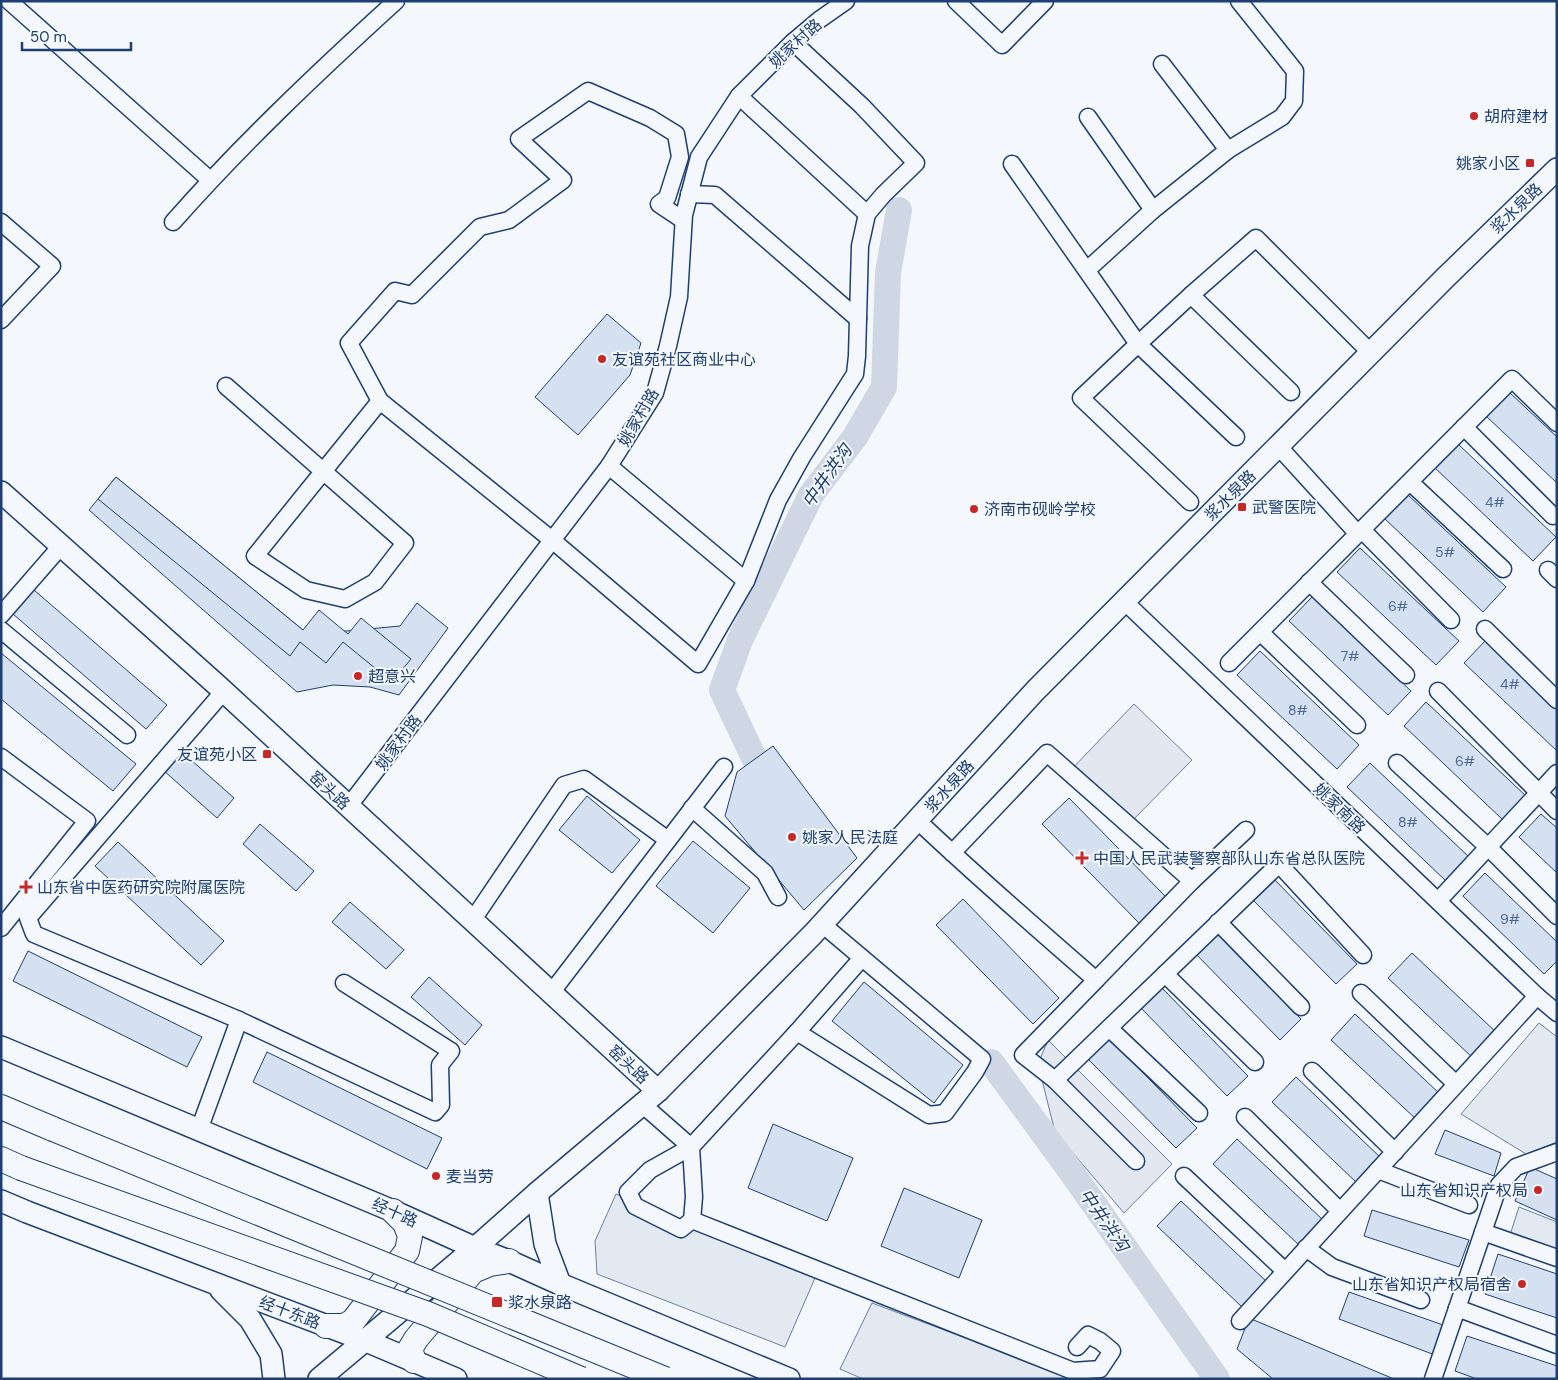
<svg xmlns="http://www.w3.org/2000/svg" width="1558" height="1380" viewBox="0 0 1558 1380" font-family="'DM Sans','Noto Sans SC',sans-serif">
<style>
.green{fill:#e3e9f0;stroke:#687fa3}
.parking{fill:#e3e8f0;stroke:#687fa3}
.lines{fill:none;stroke-linecap:round;stroke-linejoin:round}
.river{stroke:#cfd7e4;stroke-width:26}
.building{fill:#d5e0f0;stroke:#1d3f73}
.minor-casing{stroke:#1d3f73;stroke-width:19}
.major-casing{stroke:#1d3f73;stroke-width:24}
.highway-casing{stroke:#1d3f73;stroke-width:26}
.minor{stroke:#f4f7fb;stroke-width:16}
.major{stroke:#f4f7fb;stroke-width:21}
.highway{stroke:#f4f7fb;stroke-width:24}
.highway-bridge-casing{stroke:#1d3f73;stroke-width:26;stroke-linecap:butt}
.highway-bridge{stroke:#f4f7fb;stroke-width:24}
.poi-dot{fill:#c62828;stroke:#f4f7fb;stroke-width:2}
.labels{text-anchor:middle;stroke-width:4;stroke-linejoin:round;paint-order:stroke}
.number-label{font-size:14px;fill:#4b6792}
.street-label{font-size:16px;fill:#1d3f73;stroke:#f4f7fb}
.poi-label{font-size:16px;fill:#1d3f73;stroke:#f4f7fb;text-anchor:start}
.water-label{font-size:18px;font-style:italic;fill:#1d3f73;stroke:#f4f7fb}
</style>
<rect width="100%" height="100%" fill="#f4f7fb"/>
<g class="green">
<path d="M1539,1023L1557,1037V1142L1526,1154L1461,1114Z"/>
<path d="M616,1194L815,1278L785,1347L597,1274L595,1241Z"/>
<path d="M1519,1207L1557,1222V1252L1510,1235Z"/>
<path d="M872,1303L1075,1379H863L840,1369Z"/>
</g>
<g class="parking">
<path d="M1134,704L1192,760L1126,827L1069,772Z"/>
<path d="M1048,1040L1172,1164L1124,1213L1055,1132L1038,1064Z"/>
</g>
<g class="lines">
<g class="river">
<path d="M754,758L722,690L740,640L811,495L855,437L884,387L888,273L899,210"/>
<path d="M991,1062L1070,1170L1217,1379"/>
</g>
</g>
<g class="building">
<path d="M607,314L641,343L630,375L578,435L535,397Z"/>
<path d="M1509,392L1557,437V483L1486,416Z"/>
<path d="M1457,443L1556,537L1533,561L1434,467Z"/>
<path d="M116,477L303,630L347,631L400,626L417,603L448,628L399,695L370,687L333,685L297,692L89,510Z"/>
<path d="M116,477L303,630L319,610L348,634L361,618L411,659L392,682L343,642L326,663L300,642L290,656L98,499Z"/>
<path d="M1407,494L1506,587L1483,612L1384,518Z"/>
<path d="M1360,548L1459,641L1436,665L1337,572Z"/>
<path d="M34,590L167,705L146,729L13,614Z"/>
<path d="M1312,597L1411,691L1388,715L1289,621Z"/>
<path d="M1487,639L1557,705V751L1464,663Z"/>
<path d="M1260,651L1359,745L1337,769L1237,675Z"/>
<path d="M1,653L136,764L113,791L1,699Z"/>
<path d="M1426,702L1526,796L1503,820L1404,726Z"/>
<path d="M773,746L857,858L804,910L725,816L737,772Z"/>
<path d="M181,751L234,798L217,818L163,770Z"/>
<path d="M1370,763L1469,857L1446,881L1347,787Z"/>
<path d="M587,796L640,840L612,873L559,830Z"/>
<path d="M1069,798L1166,897L1139,923L1042,824Z"/>
<path d="M1541,814L1557,828V873L1519,837Z"/>
<path d="M260,824L314,871L296,891L243,844Z"/>
<path d="M693,841L750,888L713,933L656,886Z"/>
<path d="M118,842L224,941L201,965L95,866Z"/>
<path d="M1268,873L1357,964L1336,984L1247,894Z"/>
<path d="M1485,873L1557,942V961L1544,974L1463,896Z"/>
<path d="M963,899L1059,998L1033,1024L936,925Z"/>
<path d="M350,902L404,950L386,969L332,922Z"/>
<path d="M1212,928L1301,1019L1280,1040L1191,949Z"/>
<path d="M28,951L202,1037L187,1067L13,981Z"/>
<path d="M1412,953L1498,1034L1474,1059L1388,978Z"/>
<path d="M429,977L482,1025L465,1045L411,997Z"/>
<path d="M864,982L963,1065L934,1103L832,1021Z"/>
<path d="M1159,985L1248,1076L1227,1096L1138,1005Z"/>
<path d="M1355,1014L1441,1095L1417,1120L1331,1040Z"/>
<path d="M1108,1037L1197,1128L1176,1148L1087,1058Z"/>
<path d="M267,1052L442,1138L427,1169L253,1082Z"/>
<path d="M1296,1077L1381,1158L1357,1183L1272,1102Z"/>
<path d="M773,1124L853,1158L827,1221L748,1188Z"/>
<path d="M1445,1130L1501,1153L1494,1176L1435,1154Z"/>
<path d="M1237,1139L1323,1220L1299,1245L1213,1164Z"/>
<path d="M1530,1167L1557,1179V1220L1515,1201Z"/>
<path d="M904,1188L982,1220L959,1278L881,1246Z"/>
<path d="M1181,1201L1267,1282L1242,1307L1157,1226Z"/>
<path d="M1372,1210L1469,1240L1459,1267L1364,1236Z"/>
<path d="M1498,1254L1557,1274V1318L1485,1294Z"/>
<path d="M1349,1292L1446,1326L1435,1355L1339,1319Z"/>
<path d="M1249,1318L1394,1379H1273L1237,1349Z"/>
<path d="M1467,1336L1557,1366V1379H1477L1455,1371Z"/>
</g>
<g class="lines">
<g class="minor-casing">
<g id="minor">
<path d="M9,1L210,180"/>
<path d="M956,1L1002,45L1045,1"/>
<path d="M739,96L867,214"/>
<path d="M1228,150L1282,117L1294,101L1295,71L1239,1"/>
<path d="M1012,164L1138,344L1081,398L1190,502"/>
<path d="M689,194L715,195L858,319"/>
<path d="M1153,210L1228,150L1162,64"/>
<path d="M1,222L52,266L1,320"/>
<path d="M173,222C242,144 318,72 396,1"/>
<path d="M1087,270L1153,210L1088,117"/>
<path d="M1191,295L1138,344L1236,437"/>
<path d="M226,386L405,543L375,582L345,599L306,590L255,556C297,504 338,453 380,401L552,540L698,664L746,581"/>
<path d="M1291,392L1191,295L1256,238L1371,353"/>
<path d="M380,401L349,343L395,291L412,295L480,227L509,220L563,180L519,139L588,91L650,118L676,134L680,157L667,198L659,204L683,220"/>
<path d="M1464,427L1553,516"/>
<path d="M1279,447L1358,534"/>
<path d="M609,466L746,581L778,500L802,457L855,374L857,356L860,246L867,214L883,195L916,163L862,106L793,42"/>
<path d="M1410,482L1503,569"/>
<path d="M1362,530L1451,620"/>
<path d="M1548,570L1557,579"/>
<path d="M1309,582L1406,675"/>
<path d="M1124,601L1537,996L1557,1013"/>
<path d="M1,615L61,546"/>
<path d="M1485,629L1557,700"/>
<path d="M1,630L127,735"/>
<path d="M1260,632L1357,725"/>
<path d="M1229,663L1512,379L1557,423"/>
<path d="M1438,691L1557,811"/>
<path d="M1,757L87,821L1,928"/>
<path d="M1397,763L1488,847L1557,916"/>
<path d="M348,807L609,466L655,393L668,346L679,297L684,215L699,157L739,96L793,42L819,20L846,1"/>
<path d="M692,808L765,873L778,897"/>
<path d="M918,821C976,876 1036,928 1096,980L1192,881L1047,753L952,853"/>
<path d="M1192,881L1246,830"/>
<path d="M1438,901L1557,773"/>
<path d="M472,921L564,785L584,779L668,840"/>
<path d="M1218,922L1301,1007"/>
<path d="M1165,974L1255,1062"/>
<path d="M1096,980L1023,1055L1055,1080L1279,864L1363,955"/>
<path d="M551,993L724,767"/>
<path d="M1361,993L1456,1084"/>
<path d="M239,1020L435,1112L441,1105L440,1065L451,1051L344,983"/>
<path d="M1109,1028L1199,1113"/>
<path d="M797,1032L862,958"/>
<path d="M1312,1071L1395,1152"/>
<path d="M1055,1080L1136,1161"/>
<path d="M642,1104L691,1147L650,1170L628,1192L635,1206L681,1229L692,1220L694,1197L691,1147L797,1032L929,1115L945,1113L975,1072L982,1059L822,924"/>
<path d="M1245,1117L1340,1211"/>
<path d="M199,1130L239,1020L34,934L28,918L224,691"/>
<path d="M1378,1170L1469,1205"/>
<path d="M1184,1176L1285,1271"/>
<path d="M692,1220L1073,1371L1100,1369L1112,1351L1100,1341L1088,1335L1077,1347"/>
<path d="M1483,1232L1557,1258"/>
<path d="M1306,1248L1332,1267L1421,1300"/>
<path d="M1457,1308L1557,1345"/>
<path d="M1240,1321L1537,996"/>
<path d="M1433,1379L1499,1185L1516,1167L1557,1152"/>
</g>
</g>
<g class="major-casing">
<g id="major">
<path d="M1,492L218,686L658,1091"/>
<path d="M1,1047L393,1211L475,1248L509,1261L560,1284L789,1379"/>
<path d="M537,1193L545,1244L560,1284"/>
<path d="M1,1201L27,1212L364,1340L456,1379"/>
<path d="M221,1290L250,1319L271,1354L274,1379"/>
<path d="M319,1379L475,1248L537,1193L658,1091L813,934L1035,691L1445,278L1557,169"/>
</g>
</g>
<g class="highway-casing">
<g id="highway">
<path d="M1,1107L53,1129"/>
<path d="M1,1159L21,1168"/>
<path d="M326,1326H344L353,1321L407,1251L410,1236L405,1223L393,1211"/>
<path d="M414,1361L410,1349L416,1339L473,1271L490,1264L509,1261"/>
</g>
</g>
<use href="#minor" class="minor"/>
<use href="#major" class="major"/>
<use href="#highway" class="highway"/>
<g class="highway-bridge-casing">
<g id="highway-bridge">
<path d="M53,1129L665,1379"/>
<path d="M21,1168L428,1314L581,1379"/>
</g>
</g>
<use href="#highway-bridge" class="highway-bridge"/>
</g>
<g class="poi-dot">
<circle cx="1474" cy="116" r="5"/>
<rect x="1525" y="158" width="10" height="10" rx="2.5"/>
<circle cx="602" cy="359" r="5"/>
<rect x="1237" y="502" width="10" height="10" rx="2.5"/>
<circle cx="974" cy="509" r="5"/>
<circle cx="358" cy="676" r="5"/>
<rect x="262" y="749" width="10" height="10" rx="2.5"/>
<circle cx="792" cy="837" r="5"/>
<path d="M1079.5 850.5h5v5h5v5h-5v5h-5v-5h-5v-5h5z"/>
<path d="M23.5 879.5h5v5h5v5h-5v5h-5v-5h-5v-5h5z"/>
<circle cx="436" cy="1176" r="5"/>
<circle cx="1538" cy="1190" r="5"/>
<circle cx="1522" cy="1284" r="5"/>
<rect x="491" y="1296" width="12" height="12" rx="2.5"/>
</g>
<g class="labels">
<g class="number-label">
<text x="1495" y="507">4#</text>
<text x="1445" y="557">5#</text>
<text x="1398" y="611">6#</text>
<text x="1350" y="661">7#</text>
<text x="1510" y="689">4#</text>
<text x="1298" y="715">8#</text>
<text x="1465" y="766">6#</text>
<text x="1408" y="827">8#</text>
<text x="1510" y="924">9#</text>
</g>
<g class="street-label">
<text transform="translate(795 43) rotate(-42)" y="6">姚家村路</text>
<text transform="translate(1516 208) rotate(-44)" y="6">浆水泉路</text>
<text transform="translate(638 417) rotate(-60)" y="6">姚家村路</text>
<text transform="translate(1230 495) rotate(-45)" y="6">浆水泉路</text>
<text transform="translate(398 742) rotate(-53)" y="6">姚家村路</text>
<text transform="translate(949 786) rotate(-48)" y="6">浆水泉路</text>
<text transform="translate(330 790) rotate(43)" y="6">窑头路</text>
<text transform="translate(1340 808) rotate(44)" y="6">姚家南路</text>
<text transform="translate(629 1064) rotate(43)" y="6">窑头路</text>
<text transform="translate(395 1212) rotate(24)" y="6">经十路</text>
<text transform="translate(290 1312) rotate(21)" y="6">经十东路</text>
</g>
<g class="poi-label">
<text x="1484" y="122">胡府建材</text>
<text x="1520" y="169" text-anchor="end">姚家小区</text>
<text x="612" y="365">友谊苑社区商业中心</text>
<text x="1252" y="513">武警医院</text>
<text x="984" y="515">济南市砚岭学校</text>
<text x="368" y="682">超意兴</text>
<text x="257" y="760" text-anchor="end">友谊苑小区</text>
<text x="802" y="843">姚家人民法庭</text>
<text x="1093" y="864">中国人民武装警察部队山东省总队医院</text>
<text x="37" y="893">山东省中医药研究院附属医院</text>
<text x="446" y="1182">麦当劳</text>
<text x="1528" y="1196" text-anchor="end">山东省知识产权局</text>
<text x="1512" y="1290" text-anchor="end">山东省知识产权局宿舍</text>
<text x="508" y="1308">浆水泉路</text>
</g>
<g class="water-label">
<text transform="translate(827 476) rotate(-55)" y="6">中井洪沟</text>
<text transform="translate(1104 1220) rotate(55)" y="6">中井洪沟</text>
</g>
</g>
<rect width="1558" height="1380" fill="none" stroke="#1d3f73" stroke-width="5"/>
<path d="M22 42v8h109v-8" fill="none" stroke="#1d3f73" stroke-width="2.5"/>
<text x="30" y="42" font-size="15" fill="#1d3f73" stroke="#f4f7fb" stroke-width="4" paint-order="stroke">50 m</text>
</svg>
